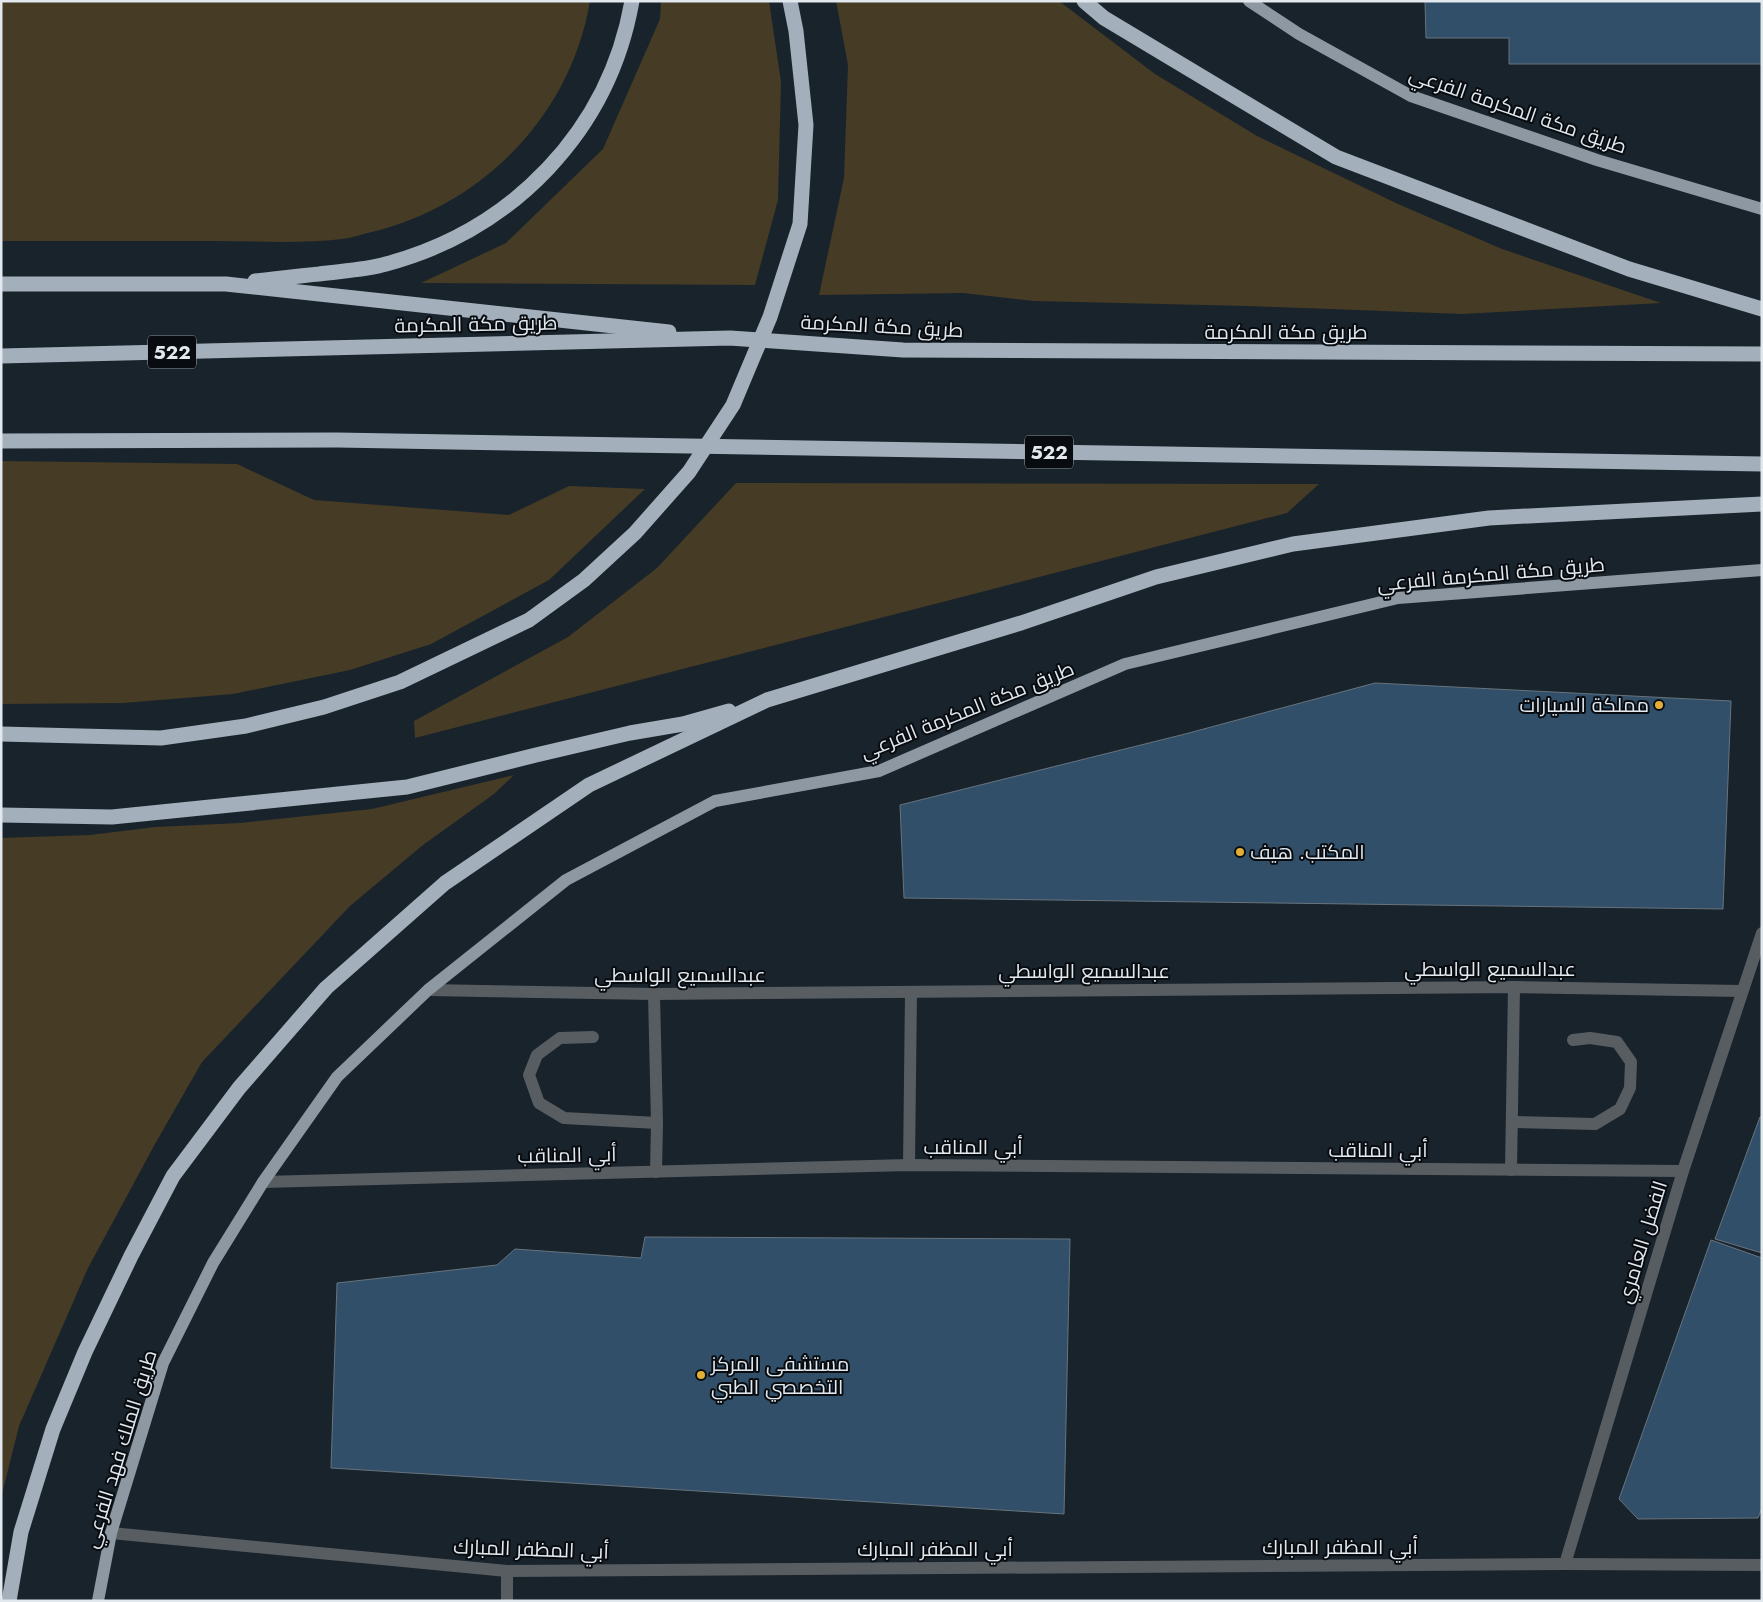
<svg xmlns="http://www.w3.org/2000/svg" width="1763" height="1602" viewBox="0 0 1763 1602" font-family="Jost,Cairo,sans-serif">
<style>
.green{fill:#463b25}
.building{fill:#314f68;stroke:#68747e}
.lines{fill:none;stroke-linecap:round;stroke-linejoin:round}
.service{stroke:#585d61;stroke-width:12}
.minor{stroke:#585d61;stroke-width:12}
.primary{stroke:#8e98a2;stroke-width:12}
.motorway{stroke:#a3afbb;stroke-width:15}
.motorway-bridge{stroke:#a3afbb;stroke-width:15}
.poi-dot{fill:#e3ae35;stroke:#080c10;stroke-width:2}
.labels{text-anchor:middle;stroke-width:4;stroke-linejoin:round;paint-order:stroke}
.shield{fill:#080c10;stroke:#a0a6ab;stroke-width:1}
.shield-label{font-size:19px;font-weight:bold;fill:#e1e8ee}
.street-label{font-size:20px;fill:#e1e8ee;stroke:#080c10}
.poi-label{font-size:20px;fill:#e1e8ee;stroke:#080c10;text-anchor:start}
</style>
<rect width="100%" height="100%" fill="#19232c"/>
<g class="green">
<path d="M1,1H590C571,115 483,205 372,232C362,234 352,238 342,239C300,244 256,241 213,241C143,241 72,241 1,241Z"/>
<path d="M661,1H769L781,82L778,200L755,285L421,283L506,243L603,149L660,19Z"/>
<path d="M836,1H1059L1155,74L1257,136L1398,204L1502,249L1661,303L1462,314L1247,306L1034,301L963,293L819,295L844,178L848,65Z"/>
<path d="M1,461L237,464L314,500L509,515L569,486L645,489L549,580L431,644L350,670L233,694L123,703L1,704Z"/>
<path d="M736,483L1319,484L1287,513L415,738L414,721L568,637L657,568Z"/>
<path d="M514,775L494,794L423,845L350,906L202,1062L155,1144L88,1268L19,1426L1,1498V838L90,835L155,827L240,823L372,809Z"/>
</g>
<g class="building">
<path d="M1425,1H1762V64H1509V38H1426Z"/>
<path d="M1375,683L1731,701L1723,909L904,898L900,805L1185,734Z"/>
<path d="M1760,1117L1762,1118V1253L1715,1239Z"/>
<path d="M645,1237L1070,1239L1064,1514L331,1468L337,1283L497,1265L515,1249L641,1258Z"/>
<path d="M1711,1240L1762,1258V1508L1758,1518L1638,1519L1619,1499Z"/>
</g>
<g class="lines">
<g class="service">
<path d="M593,1037L560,1038L537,1055L529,1075L539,1103L564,1118L657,1123"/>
<path d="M1512,1122L1595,1124L1620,1109L1630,1088L1631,1062L1617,1042L1590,1038L1573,1040"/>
</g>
<g class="minor">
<path d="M428,990L654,994L1514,987L1741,991"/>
<path d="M654,994L657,1123L656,1172"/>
<path d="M909,1165L911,993"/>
<path d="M1511,1170L1514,987"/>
<path d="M263,1182L909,1165L1683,1171"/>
<path d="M111,1533L507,1571L1565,1564L1762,1565"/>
<path d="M1565,1564L1683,1171L1762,933"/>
<path d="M507,1571V1601"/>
</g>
<g class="primary">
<path d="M1249,1L1299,34L1411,96L1597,160L1762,209"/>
<path d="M98,1601L111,1533L163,1363L213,1263L263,1182L337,1077L428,990L566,880L715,801L879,771L1125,664L1398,598L1762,570"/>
</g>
<g class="motorway">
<path d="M1084,1L1104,18L1336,157L1629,269L1762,309"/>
<path d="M255,281C276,279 297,276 319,274C341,271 365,270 386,264C513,230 609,131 632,1"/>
<path d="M1,284H226L669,332"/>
<path d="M1,356L730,338L903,350L1762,354"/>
<path d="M1,441L337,440L1762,464"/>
<path d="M1,815L112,817L407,787L536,755L630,733L683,724L729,711"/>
<path d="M9,1601L21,1532L53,1429L85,1352L131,1256L173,1176L239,1088L326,988L445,883L589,785L767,700L1021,623L1156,577L1293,544L1489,518L1762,504"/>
</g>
<path class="motorway-bridge" d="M1,734L161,738L246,726L324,707L400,682L529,620L584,580L635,533L689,472L733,405L770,317L800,224L806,125L796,31L790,1"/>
</g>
<g class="poi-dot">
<circle cx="1659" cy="705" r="5"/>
<circle cx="1240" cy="852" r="5"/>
<circle cx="701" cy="1375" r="5"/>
</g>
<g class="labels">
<g class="shield">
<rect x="148" y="335.5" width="48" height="33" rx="4"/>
<rect x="1025" y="435.5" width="48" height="33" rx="4"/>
</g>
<g class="shield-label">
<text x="172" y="359">522</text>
<text x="1049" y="459">522</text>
</g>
<g class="street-label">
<text transform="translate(1518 110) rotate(19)" y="7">طريق مكة المكرمة الفرعي</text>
<text transform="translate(476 324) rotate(-1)" y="7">طريق مكة المكرمة</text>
<text transform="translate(882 326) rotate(3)" y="7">طريق مكة المكرمة</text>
<text x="1286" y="339">طريق مكة المكرمة</text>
<text transform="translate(1491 574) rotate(-5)" y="7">طريق مكة المكرمة الفرعي</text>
<text transform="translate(967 710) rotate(-22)" y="7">طريق مكة المكرمة الفرعي</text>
<text x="1490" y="976">عبدالسميع الواسطي</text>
<text x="1084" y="978">عبدالسميع الواسطي</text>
<text x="680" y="982">عبدالسميع الواسطي</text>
<text x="973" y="1154">أبي المناقب</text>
<text x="1378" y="1157">أبي المناقب</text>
<text transform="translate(567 1155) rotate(-1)" y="7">أبي المناقب</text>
<text transform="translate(1642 1242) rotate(-73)" y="7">الفضل العامري</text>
<text transform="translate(120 1449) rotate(-73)" y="7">طريق الملك فهد الفرعي</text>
<text x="1340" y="1554">أبي المظفر المبارك</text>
<text transform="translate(531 1549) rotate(2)" y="7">أبي المظفر المبارك</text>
<text x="935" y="1556">أبي المظفر المبارك</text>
</g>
<g class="poi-label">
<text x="1649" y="712" text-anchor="end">مملكة السيارات</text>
<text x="1250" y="859">المكتب. هيف</text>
<text x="711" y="1371">مستشفى المركز<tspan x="711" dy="23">التخصصي الطبي</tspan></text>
</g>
</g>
<rect width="1763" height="1602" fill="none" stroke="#e1e8ee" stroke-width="5"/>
</svg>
